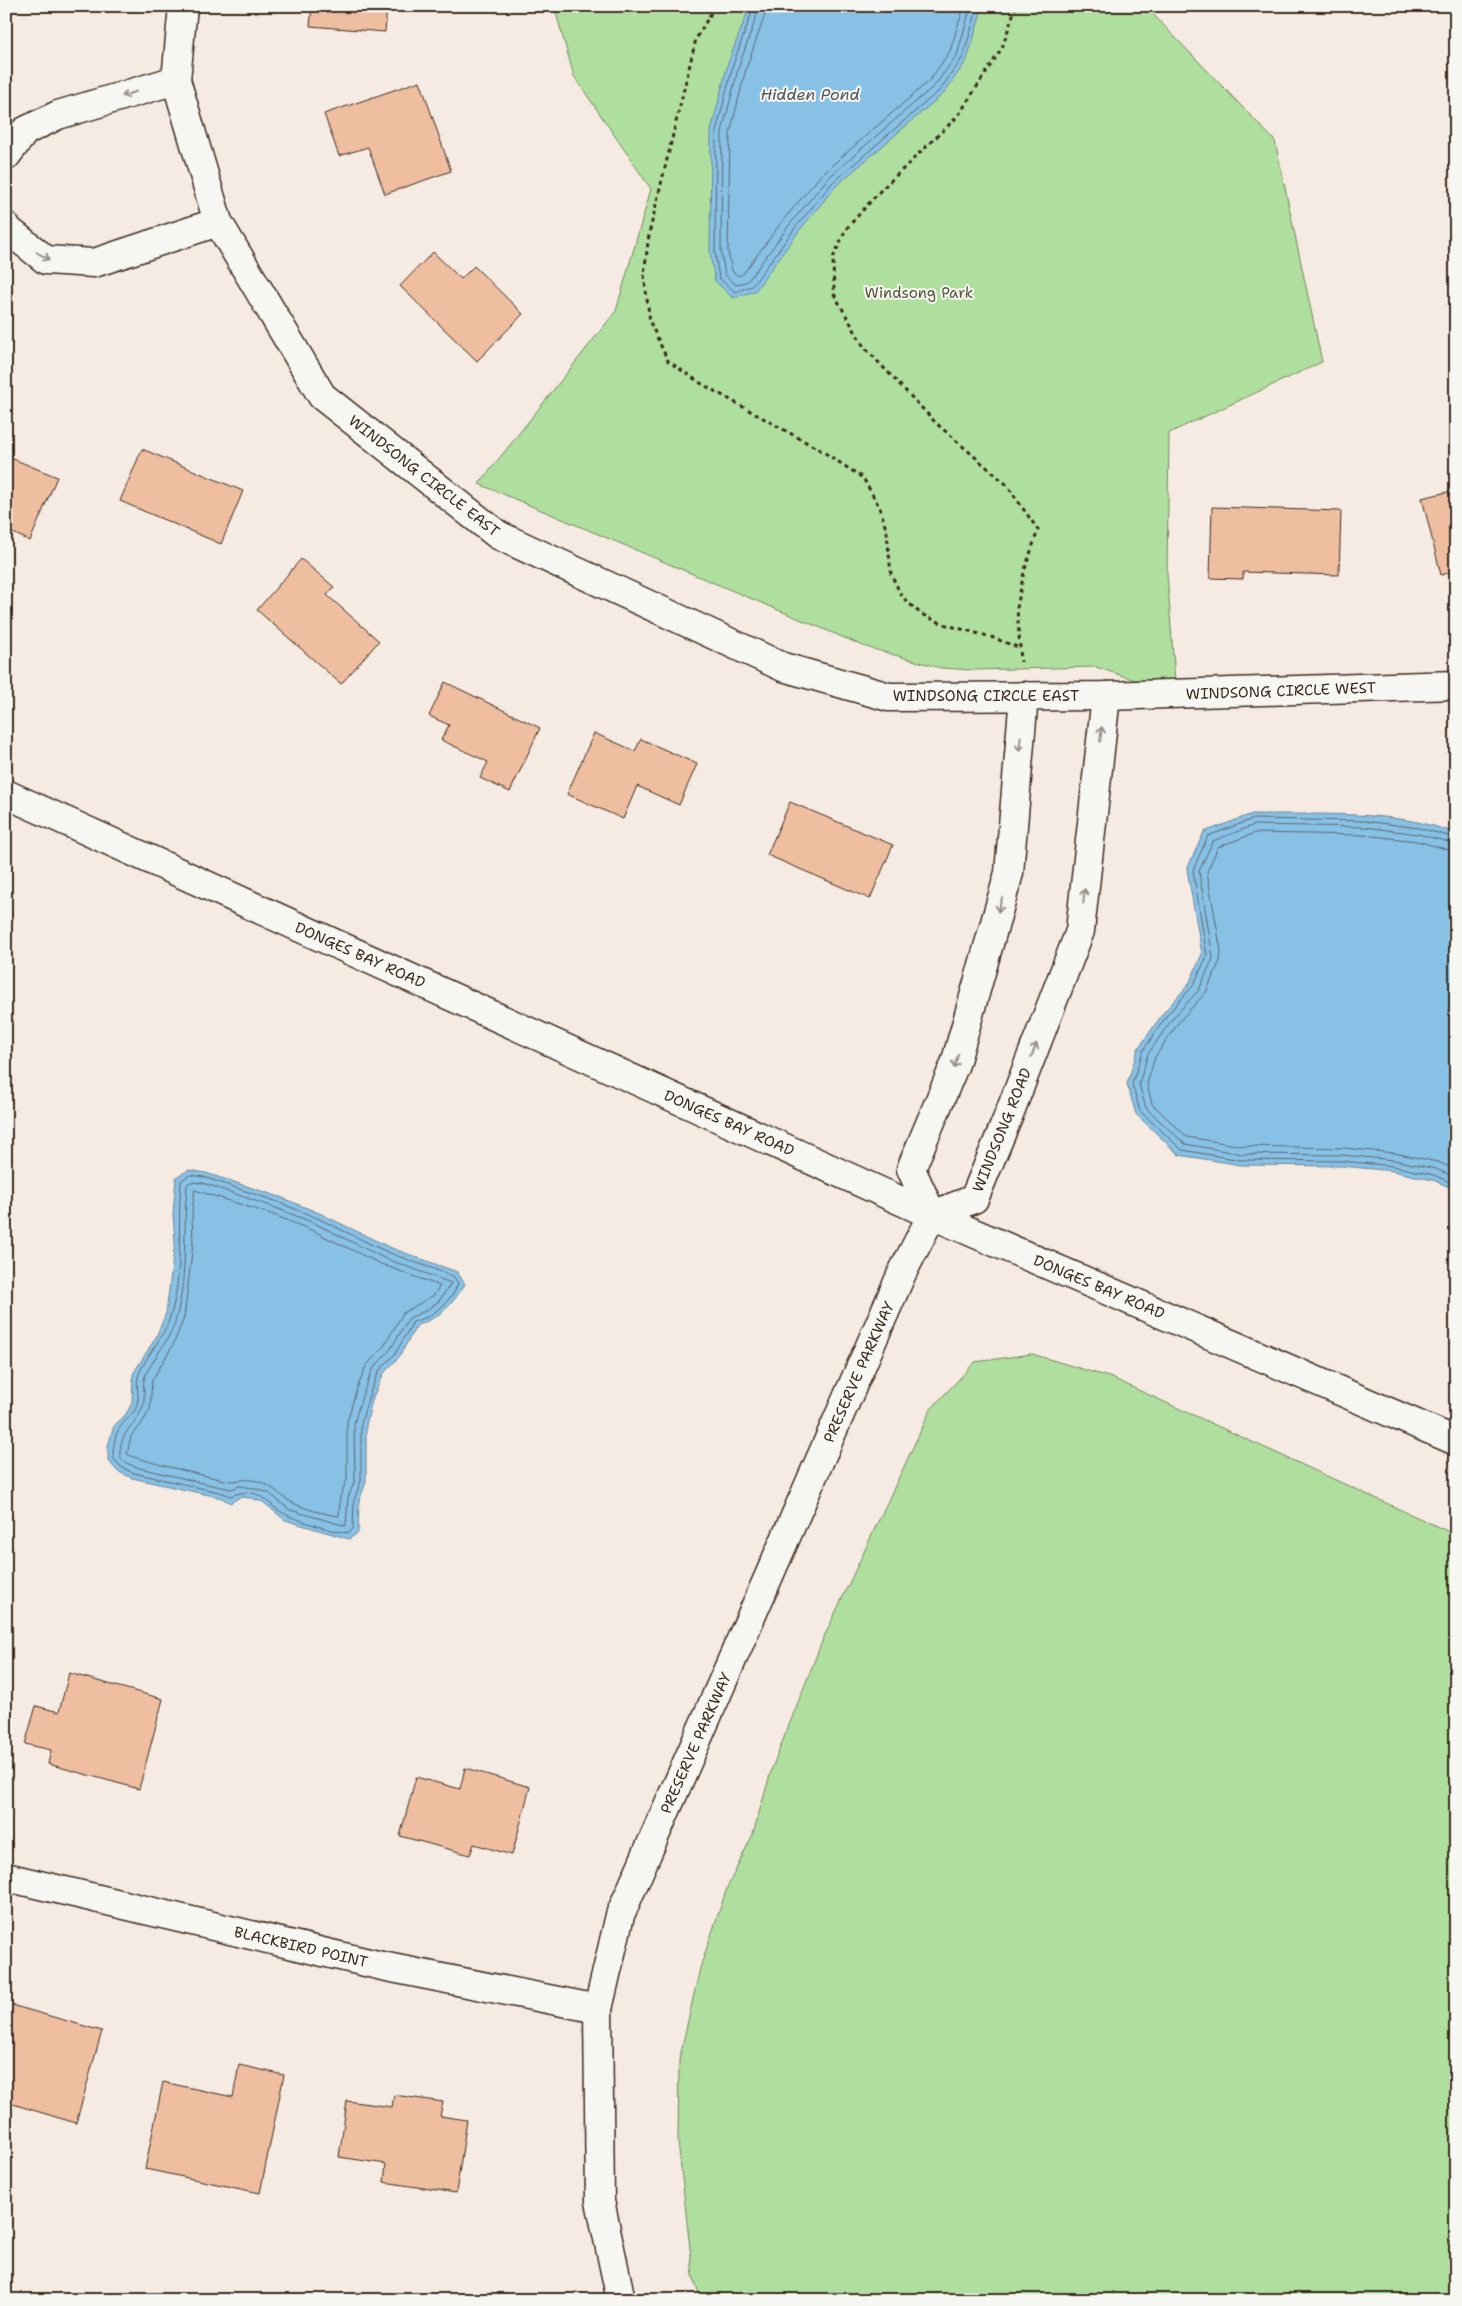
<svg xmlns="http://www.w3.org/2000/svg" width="1462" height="2306" viewBox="0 0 1462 2306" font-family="'Shantell Sans',sans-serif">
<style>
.green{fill:#afdf9f;stroke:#75845e}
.water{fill:#88c1e6;stroke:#698596}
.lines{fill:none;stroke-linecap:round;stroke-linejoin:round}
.shore{stroke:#5a666e;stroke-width:1}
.building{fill:#efbea0;stroke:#3b2a1e}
.street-casing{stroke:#3b2a1e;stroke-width:31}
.secondary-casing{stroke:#3b2a1e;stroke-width:31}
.path{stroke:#3b2a1e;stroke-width:3;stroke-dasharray:4 4;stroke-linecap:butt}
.street{stroke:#f6f6f2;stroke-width:28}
.secondary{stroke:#f6f6f2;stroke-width:28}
.oneway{stroke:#989088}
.labels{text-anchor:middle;stroke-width:4;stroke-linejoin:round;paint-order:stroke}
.park-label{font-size:15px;fill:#58573e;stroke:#f6f6f2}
.street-label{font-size:15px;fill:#3b2a1e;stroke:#f6f6f2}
.water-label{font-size:16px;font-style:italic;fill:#52575a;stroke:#f6f6f2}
</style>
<rect width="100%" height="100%" fill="#f5ebe2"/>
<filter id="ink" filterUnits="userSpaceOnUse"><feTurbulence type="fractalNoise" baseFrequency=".02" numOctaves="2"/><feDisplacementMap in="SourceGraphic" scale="10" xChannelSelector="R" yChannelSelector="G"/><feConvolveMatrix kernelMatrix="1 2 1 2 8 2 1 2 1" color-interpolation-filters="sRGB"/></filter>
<g filter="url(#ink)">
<g class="green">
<path d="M554,6H1145L1275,141L1322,362L1169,433L1167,573L1176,694L1096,667L973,670L941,668L866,647L479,484L616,311L651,189L574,76Z"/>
<path d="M1032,1354L1112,1378L1456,1535V2300H701L693,2275L678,2142L679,2060L700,1968L727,1888L753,1834L772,1768L823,1639L931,1409L975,1362Z"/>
</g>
<g class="water">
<path d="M750,6H983L967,60L944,93L836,186L799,231L755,291L733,298L715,281L710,253L711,131L728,63Z"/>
<path d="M1252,814C1313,815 1400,809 1456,834V1190L1433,1180L1393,1171L1342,1166L1241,1165L1179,1155L1136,1114L1127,1084L1138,1049L1164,1012L1189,984L1202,954L1187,869L1204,832Z"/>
<path d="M189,1170L206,1173L280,1197L319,1213L389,1247L457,1272L465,1284C453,1304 440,1318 417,1325L399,1357L384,1373L373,1397L366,1425V1482L359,1501L358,1533L349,1539L285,1520L263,1502L251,1498L240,1497L230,1503L222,1498L132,1478L117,1471L108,1460V1446L114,1426L126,1414L132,1403L133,1374L156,1337L166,1313L175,1242L173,1214L176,1177Z"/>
</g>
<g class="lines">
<g class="shore">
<path d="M754,6L733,65L716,132L715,252L719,278L735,292L752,286L795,228L833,182L940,90L963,57L978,6"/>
<path d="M760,6L739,66L722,132L721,252L725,275L736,285L748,281L790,224L828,178L935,85L957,55L971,6"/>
<path d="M768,6L746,69L730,133L728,251L732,271L738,276L743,274L784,219L822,174L930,80L950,51L964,6"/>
<path d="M1456,838L1419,828L1365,821L1253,819L1208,836L1193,870L1207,956L1193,986L1167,1015L1143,1051L1132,1084L1140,1111L1182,1150L1241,1160L1342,1161L1393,1166L1434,1175L1456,1185"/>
<path d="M1456,844L1418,834L1365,827L1254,825L1213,841L1199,871L1213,958L1199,990L1172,1019L1148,1054L1139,1084L1146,1108L1185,1144L1242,1154L1342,1155L1394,1160L1436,1169L1456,1178"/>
<path d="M1456,852L1417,841L1364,835L1255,833L1218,847L1207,872L1221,951L1220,961L1206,992L1178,1023L1155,1057L1147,1084L1152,1104L1187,1137L1243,1146L1343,1148L1394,1153L1438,1162L1456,1170"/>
<path d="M190,1175L204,1177L278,1202L317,1218L387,1252L453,1276L458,1283L454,1293L444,1305L428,1317L413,1322L395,1354L379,1371L369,1395L361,1424V1481L354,1500L353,1529L349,1533C330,1531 307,1523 289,1516C264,1506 263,1484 230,1496L223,1493L134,1473L121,1467L113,1458C113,1449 114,1437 119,1429C124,1420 134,1415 137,1405C140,1395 135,1384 139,1374C147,1353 165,1337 171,1314C184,1272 177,1225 181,1181Z"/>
<path d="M191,1182L203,1183L276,1208L314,1223L384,1258L451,1283L439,1301L425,1311L409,1318L390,1350L373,1369L363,1393L354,1423L355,1480L348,1498L346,1526L290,1510L269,1493L254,1488L240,1486L231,1489L202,1483L136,1467L124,1462L120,1456C119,1433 133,1428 142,1409C147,1399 141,1386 145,1376C155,1355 172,1338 177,1315C188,1273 183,1228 187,1185Z"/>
<path d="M195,1190L274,1215L311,1230L381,1264L440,1286L434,1295L403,1313L384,1346L366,1366L356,1391L347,1422V1479L340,1497L339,1516C325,1514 304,1509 291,1502C276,1493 271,1483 252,1480C244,1479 237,1481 230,1481C217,1479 133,1459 127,1454L131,1436L141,1425L150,1409L152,1380L173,1345L184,1318L193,1244L192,1214Z"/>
</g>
</g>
<g class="building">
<path d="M312,6H387L385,32L310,26Z"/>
<path d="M420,81L451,171L385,194L368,147L339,156L324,114Z"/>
<path d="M433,252L461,279L474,266L523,314L477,361L400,286Z"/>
<path d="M142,449L243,491L221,544L120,501Z"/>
<path d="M6,456L57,477L30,541L13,533L6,550Z"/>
<path d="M1456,490V571L1441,575L1422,498Z"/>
<path d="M1212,507L1341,511L1339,575L1243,572V579L1210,578Z"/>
<path d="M301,559L334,587L327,595L379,641L341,684L257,610Z"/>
<path d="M445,682L540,728L510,792L480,778L488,762L441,740L449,725L429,716Z"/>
<path d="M594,733L635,751L641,739L697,764L679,805L637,786L623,819L567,794Z"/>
<path d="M790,802L893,845L870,899L767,855Z"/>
<path d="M69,1673L163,1699L139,1789L48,1764L51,1750L25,1744L36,1706L59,1712Z"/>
<path d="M465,1768L530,1787L512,1855L474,1844L470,1855L400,1836L416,1777L460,1789Z"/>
<path d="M8,2004L102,2031L76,2123L6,2102Z"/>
<path d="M239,2065L284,2075L260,2193L145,2169L163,2082L233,2097Z"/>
<path d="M394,2095L443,2102L440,2116L467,2120L456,2193L384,2182L386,2164L339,2157L347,2101L392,2107Z"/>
</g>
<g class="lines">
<g class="street-casing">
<g id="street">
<path d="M183,6L176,80L218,222L322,396L498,535L783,667L889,697L1106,696L1456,685"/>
<path d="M6,156L25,131L58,115L176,80"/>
<path d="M6,226L7,229L46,260L94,263L218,222"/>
<path d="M932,1215L974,1199L1006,1122L1080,931L1106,696"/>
<path d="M932,1215L911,1169L955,1064L1009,873L1024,696"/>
<path d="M6,1877L382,1966L598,2009"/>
<path d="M621,2300L600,2201L598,2009L620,1915L902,1273L932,1215"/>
</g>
</g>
<g class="secondary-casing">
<path id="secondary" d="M6,794L932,1215L1456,1441"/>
</g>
<g class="path">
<path d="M715,6L696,39L649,234L644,275L650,322L668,361L702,384L822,451L863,478L880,508L887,533L891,574L902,597L921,614L943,624L991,637L1020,648"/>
<path d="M1016,6L1002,48L958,116L880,191L846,229L833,258L834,294L864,347L936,423L1006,484L1038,530L1024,572L1017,608L1021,662"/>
</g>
<use href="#street" class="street"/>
<use href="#secondary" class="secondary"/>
</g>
<defs><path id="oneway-shaft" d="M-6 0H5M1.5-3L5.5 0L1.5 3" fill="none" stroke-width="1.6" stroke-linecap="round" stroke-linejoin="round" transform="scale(1.25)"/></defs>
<g class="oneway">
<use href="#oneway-shaft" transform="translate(129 94) rotate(163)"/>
<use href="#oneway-shaft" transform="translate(43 256) rotate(30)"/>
<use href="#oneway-shaft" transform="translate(1101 734) rotate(-84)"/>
<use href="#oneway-shaft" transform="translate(1020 744) rotate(95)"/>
<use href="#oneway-shaft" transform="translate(1084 896) rotate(-84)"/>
<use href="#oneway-shaft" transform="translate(1000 905) rotate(106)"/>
<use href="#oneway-shaft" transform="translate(1034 1050) rotate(-69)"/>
<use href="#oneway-shaft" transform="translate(956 1061) rotate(108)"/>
</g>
</g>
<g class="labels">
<g class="park-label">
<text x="919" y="298">Windsong Park</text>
</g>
<g class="street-label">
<text transform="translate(424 476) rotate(38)" y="5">WINDSONG CIRCLE EAST</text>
<text transform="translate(1281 691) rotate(-2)" y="5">WINDSONG CIRCLE WEST</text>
<text x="986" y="701">WINDSONG CIRCLE EAST</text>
<text transform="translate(360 955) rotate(24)" y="5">DONGES BAY ROAD</text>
<text transform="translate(729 1123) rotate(24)" y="5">DONGES BAY ROAD</text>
<text transform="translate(1002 1130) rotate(-68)" y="5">WINDSONG ROAD</text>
<text transform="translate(1099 1287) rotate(23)" y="5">DONGES BAY ROAD</text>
<text transform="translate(859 1372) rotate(-66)" y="5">PRESERVE PARKWAY</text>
<text transform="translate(696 1743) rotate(-66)" y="5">PRESERVE PARKWAY</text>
<text transform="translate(301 1947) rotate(13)" y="5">BLACKBIRD POINT</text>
</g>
<g class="water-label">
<text x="810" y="100">Hidden Pond</text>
</g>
</g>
<rect width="1462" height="2306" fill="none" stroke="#f6f6f2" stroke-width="25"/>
<rect x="12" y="12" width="1437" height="2281" fill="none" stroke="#3b2a1e" stroke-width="2" filter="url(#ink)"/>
</svg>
